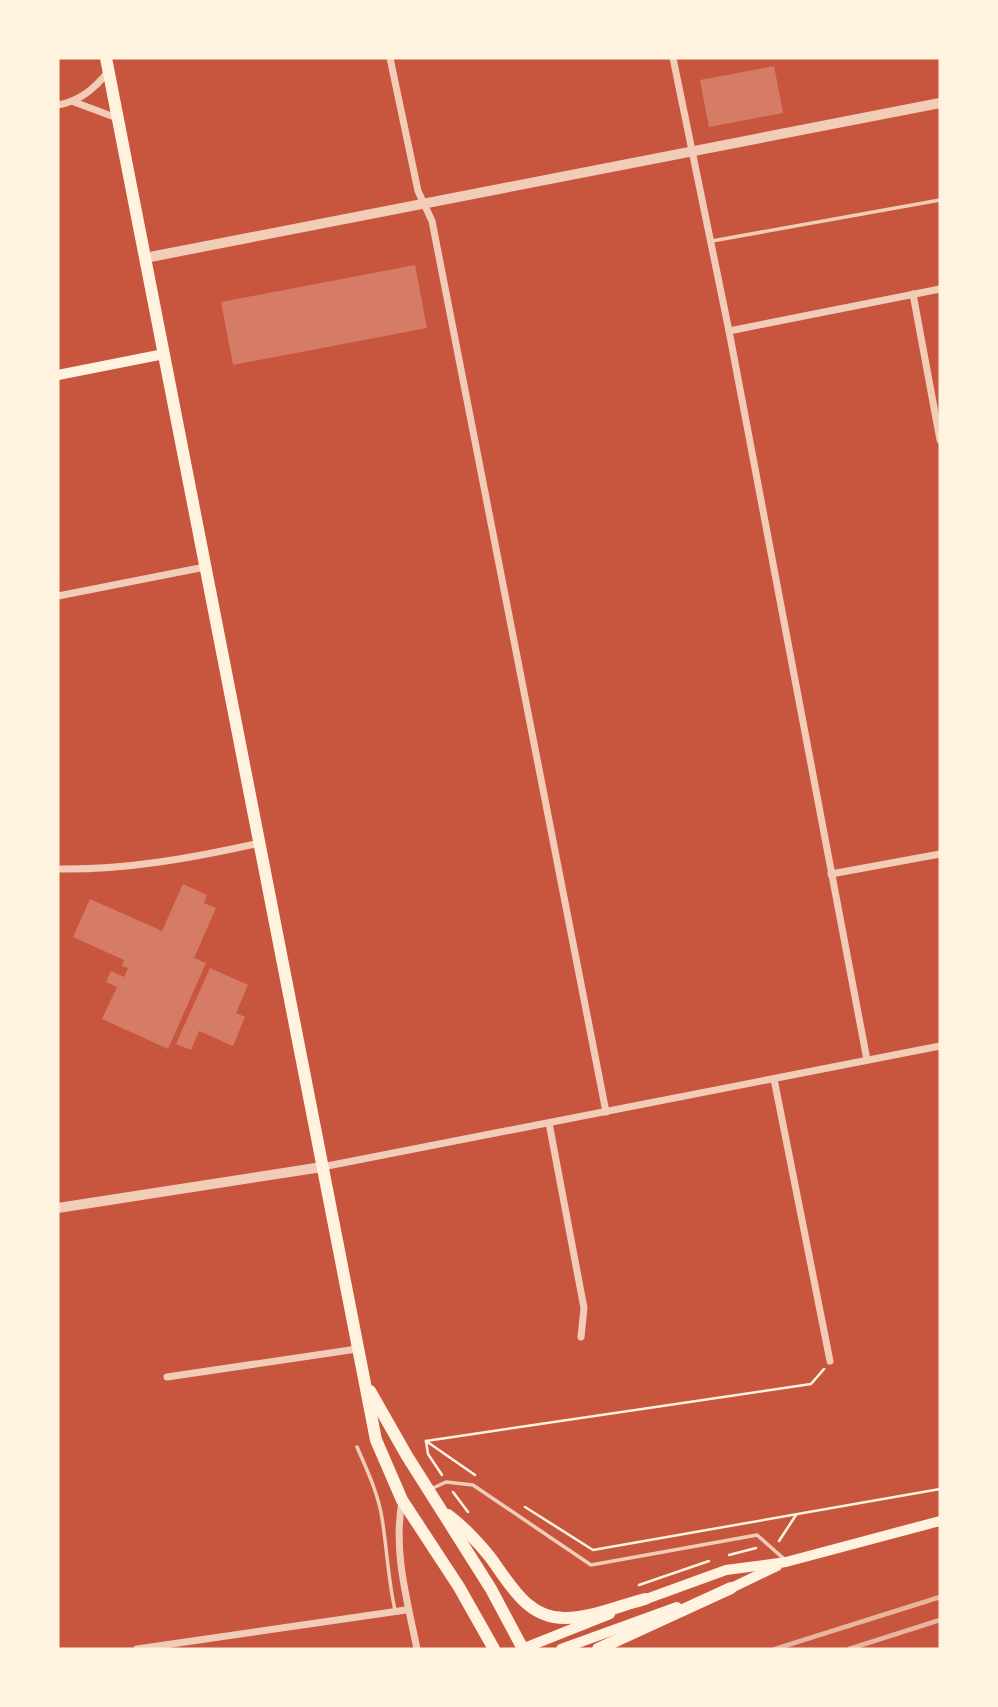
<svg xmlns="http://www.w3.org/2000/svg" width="998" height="1707" viewBox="0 0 998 1707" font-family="'Source Sans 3',sans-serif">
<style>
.building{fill:#d67c66}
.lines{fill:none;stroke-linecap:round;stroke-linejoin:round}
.path{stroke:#fff3e0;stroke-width:2.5}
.service{stroke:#f1ccb7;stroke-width:3.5}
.minor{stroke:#f1ccb7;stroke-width:7}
.tertiary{stroke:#f1ccb7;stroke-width:10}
.secondary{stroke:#fff3e0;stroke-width:10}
.primary{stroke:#fff3e0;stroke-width:12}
.rail{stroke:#e9b49f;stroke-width:4.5}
</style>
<rect width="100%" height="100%" fill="#c8553d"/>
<g class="building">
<path d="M774,66L783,113L709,127L700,80Z"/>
<path d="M415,265L427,328L233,365L221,302Z"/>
<path d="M183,884L207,895L204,903L216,908L194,958L206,963L168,1049L102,1019L117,987L106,982L111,971L124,977L128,968L122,966L124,960L73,937L90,899L162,931Z"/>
<path d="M210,968L248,985L236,1013L245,1017L233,1046L199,1031L191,1050L176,1044Z"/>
</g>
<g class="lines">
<g class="path">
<path d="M426,1441L475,1475"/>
<path d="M426,1441L428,1454L442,1475"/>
<path d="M426,1441L811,1384L824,1369"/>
<path d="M453,1492L468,1512"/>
<path d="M525,1507L593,1550L940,1489"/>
<path d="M779,1541L796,1515"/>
<path d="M729,1555L756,1548"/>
<path d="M639,1585L709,1561"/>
</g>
<g class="service">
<path d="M712,241L940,200"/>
<path d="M357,1447C367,1470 378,1493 382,1518C387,1549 388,1579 395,1610"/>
<path d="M433,1488L446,1482L473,1485L591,1565L757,1535L783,1558"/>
</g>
<g class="minor">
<path d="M390,58L418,191L432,221L606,1112"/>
<path d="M673,58L729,331L867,1060"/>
<path d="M74,102L117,118"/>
<path d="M58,105C80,101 94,89 108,72"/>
<path d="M913,294L940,440"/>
<path d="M729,331L940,289"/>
<path d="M58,596L205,567"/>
<path d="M58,869C127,870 192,858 260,843"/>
<path d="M831,874L940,854"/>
<path d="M774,1079L830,1361"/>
<path d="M549,1123L584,1308L581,1337"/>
<path d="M322,1167L940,1046"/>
<path d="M167,1377L357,1349"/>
<path d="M402,1501C393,1552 407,1599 417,1649"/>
<path d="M137,1649L406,1610"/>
</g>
<g class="tertiary">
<path d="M145,258L940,103"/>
<path d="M58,1208L322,1167"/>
</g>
<g class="secondary">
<path d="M58,375L164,354"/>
<path d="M725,1591L777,1566"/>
<path d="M638,1602L726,1570L786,1562L940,1521"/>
<path d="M522,1649L610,1614"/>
<path d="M561,1649L677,1607"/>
</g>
<g class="primary">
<path d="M106,58L376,1440L402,1500L459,1587L494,1649"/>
<path d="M370,1391L407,1456L491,1589L523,1649"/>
<path d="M448,1515C464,1527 477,1541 490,1557C510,1584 527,1619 566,1618C592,1618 621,1605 645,1599"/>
<path d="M598,1649L731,1588"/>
</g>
<g class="rail">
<path d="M775,1649L940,1597"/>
<path d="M849,1649L940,1620"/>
</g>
</g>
<rect width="998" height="1707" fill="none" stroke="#fff3e0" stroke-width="119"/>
</svg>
